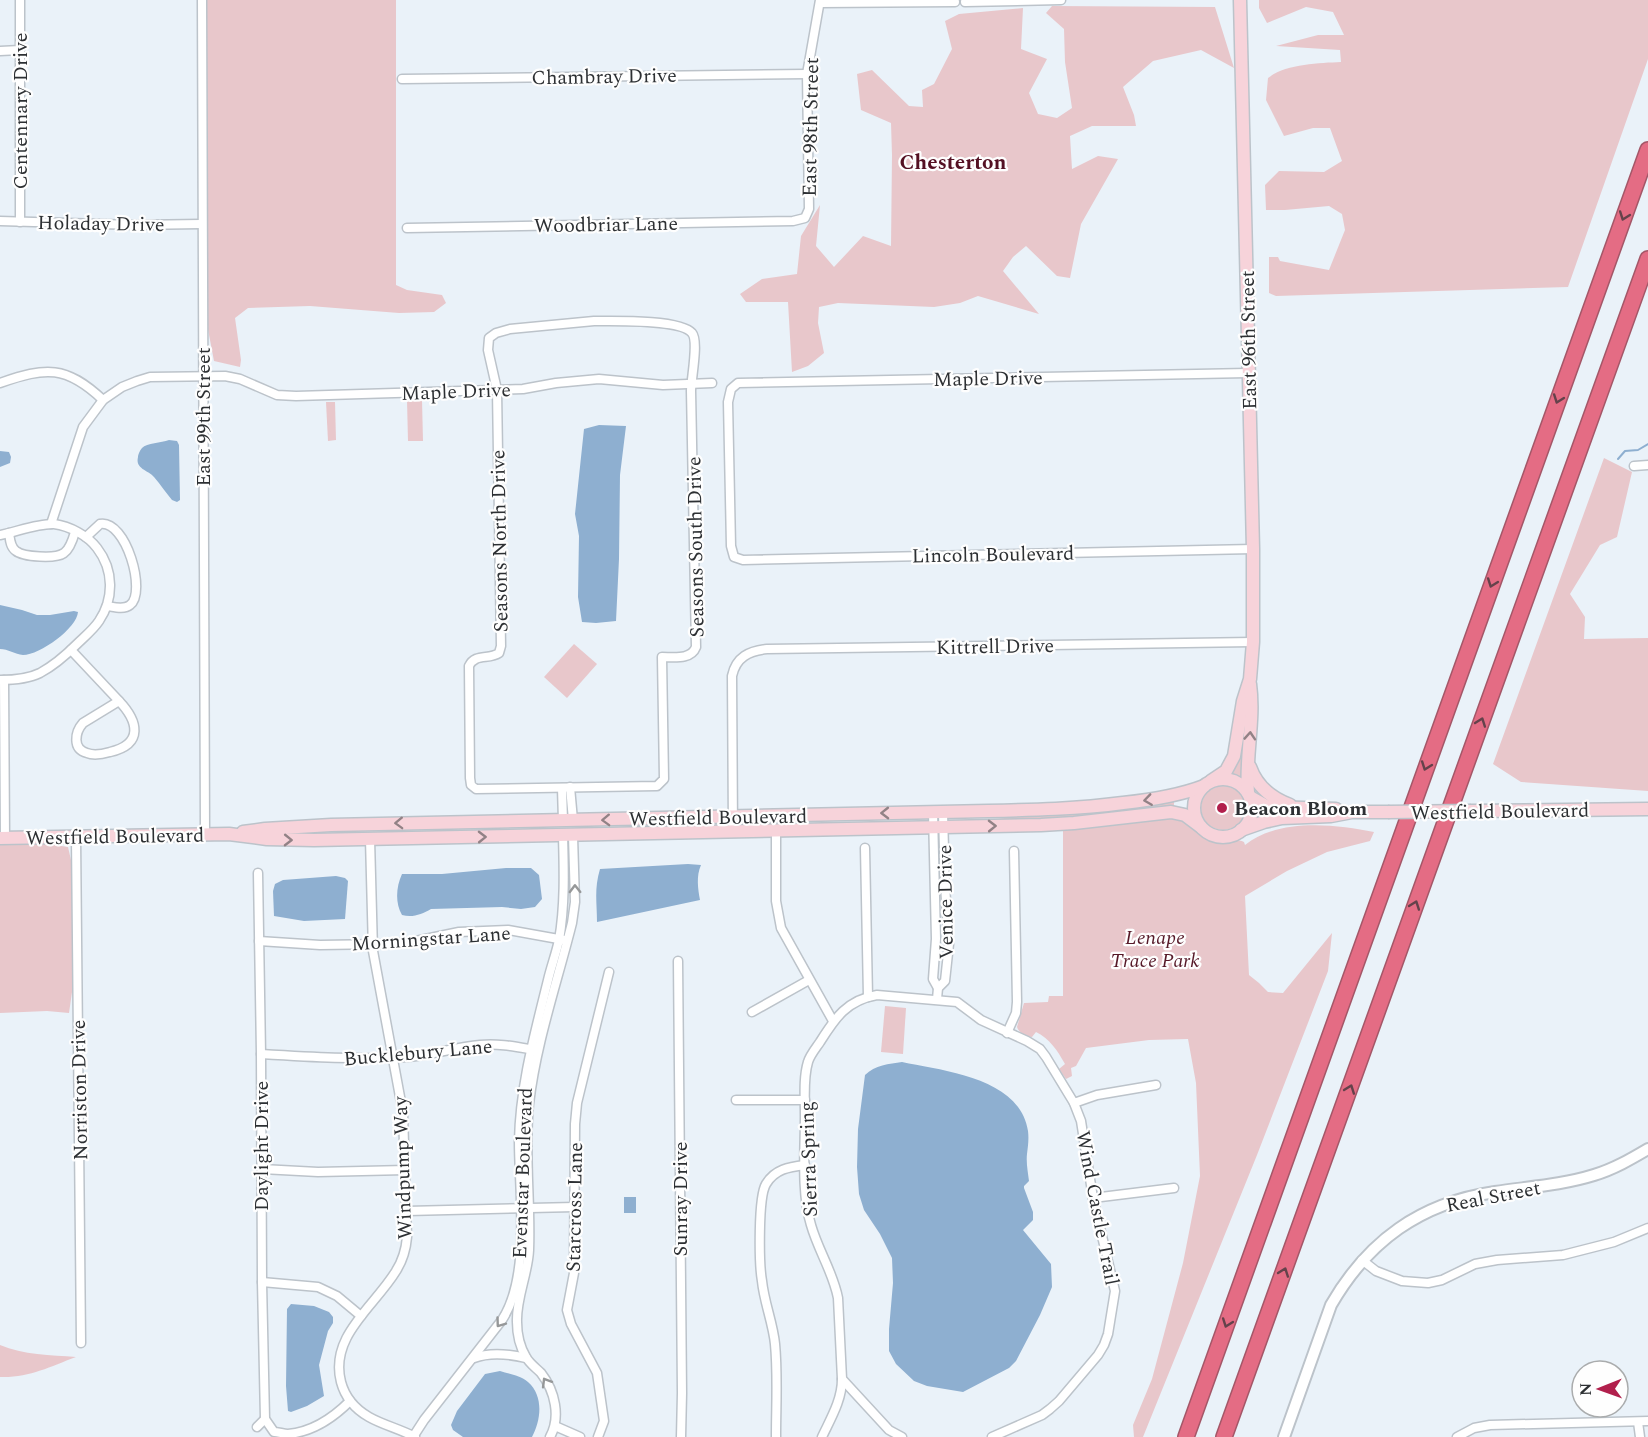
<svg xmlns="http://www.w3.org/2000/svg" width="1648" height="1437" viewBox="0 0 1648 1437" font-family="Spectral,serif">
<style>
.green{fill:#e8c7cb}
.water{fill:#8eafd0}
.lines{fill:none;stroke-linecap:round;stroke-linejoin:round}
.stream{stroke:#8eafd0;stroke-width:2}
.minor-casing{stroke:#bcc3ca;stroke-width:11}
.tertiary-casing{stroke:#bcc3ca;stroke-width:14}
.secondary-casing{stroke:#bcc3ca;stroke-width:15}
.motorway-casing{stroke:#a45768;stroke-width:18}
.minor{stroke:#fff;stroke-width:8}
.tertiary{stroke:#fff;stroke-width:10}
.secondary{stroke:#f7d3da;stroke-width:12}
.motorway{stroke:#e46c84;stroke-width:15}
.secondary-bridge-casing{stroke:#bcc3ca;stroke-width:15;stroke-linecap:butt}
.secondary-bridge{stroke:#f7d3da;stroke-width:12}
.oneway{stroke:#64424b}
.oneway2{stroke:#928286}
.oneway3{stroke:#969899}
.poi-dot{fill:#b11f4c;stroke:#fefefe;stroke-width:2}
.labels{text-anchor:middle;stroke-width:4.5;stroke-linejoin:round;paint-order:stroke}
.street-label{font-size:20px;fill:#2d3033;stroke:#fefefe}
.poi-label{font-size:20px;font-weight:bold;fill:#2d3033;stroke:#fefefe;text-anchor:start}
.park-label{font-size:20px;font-style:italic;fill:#561928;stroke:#fefefe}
.neighbourhood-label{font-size:21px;font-weight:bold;fill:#541023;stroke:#fefefe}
</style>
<rect width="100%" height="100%" fill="#eaf2f9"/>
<g class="green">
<path d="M206,0H396V285L407,290L442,295L446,303L434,312L399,313L310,306L248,308L235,318L241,360L240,367L214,361L206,319Z"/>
<path d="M1259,0H1648V59L1568,287L1276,296L1269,293V257H1278L1280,261L1329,270L1345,230L1342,214L1329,206L1285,210H1266L1265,185L1279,171L1324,172L1342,161L1330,128H1313L1284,136L1266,100L1268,78C1285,64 1319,63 1341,62L1340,50L1276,46L1318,35H1344L1333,12L1306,7L1267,23L1259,8Z"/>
<path d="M1052,6L1215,7L1234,68L1201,50L1153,61L1123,87L1134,115L1136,126H1092L1070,136L1072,169L1098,156L1118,159L1081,224L1070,278L1057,276L1026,246L1013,257L1003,271L1039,314L978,296L960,303L934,307L838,303L819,307L818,323L824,353L808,366L792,372L788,302H746L740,294L762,279L797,274L801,236L820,205L816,246L834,267L863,236L891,246L892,155L891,123L861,110L857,74L872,70L909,106L923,107L922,90L934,84L952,49L945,21L959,14L1023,8L1021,49L1047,59L1029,93L1038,114L1057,118L1072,108L1065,62L1064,29L1046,13Z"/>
<path d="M407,400H422L423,441H408Z"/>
<path d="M326,402H335L336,440L328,441Z"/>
<path d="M1604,458L1632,472L1617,537L1600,545L1570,594L1585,617L1584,639L1648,638V791L1521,782L1493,764Z"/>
<path d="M574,644L597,664L567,698L544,677Z"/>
<path d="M1246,702L1242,780L1229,775Z"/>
<circle cx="1223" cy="808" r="22"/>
<path d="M1174,801V809L1088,819L990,820L1027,815Z"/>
<path d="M1168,816C1191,819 1192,833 1210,839C1224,844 1234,837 1244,842L1245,845C1279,818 1334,824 1374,832L1370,841L1327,852L1287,871L1245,896L1249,975L1259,983L1268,992L1283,993L1332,933L1328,971L1257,1155L1143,1437H1134L1133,1425L1152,1379L1183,1263L1200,1176L1196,1083L1188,1039L1149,1040L1086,1048L1076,1066L1071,1068L1072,1076L1066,1079L1059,1069L1065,1064C1057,1050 1050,1039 1036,1032L1032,1037C1026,1037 1019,1033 1017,1027L1024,1003L1048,1002L1049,996H1063V829Z"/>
<path d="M0,844H48L68,847L71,860L75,971L69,1013L47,1011L0,1013Z"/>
<path d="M885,1006L906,1008L903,1054L881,1052Z"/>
<path d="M0,1345C23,1355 51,1355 76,1357C49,1367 29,1378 0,1377Z"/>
</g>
<g class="water">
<path d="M599,425L626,426L620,475L619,559L616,621L596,623L582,622L578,597L579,536L575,514L584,429Z"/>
<path d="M169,440L177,441L179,445L180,500L177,502L172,500C166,493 161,485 154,477C148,470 135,469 138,457C138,455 140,450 142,448C147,443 161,443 169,440Z"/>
<path d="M0,451L9,452L11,457L10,463L0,467Z"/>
<path d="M0,605L22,610L37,615H50L74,611L78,612C77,628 40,655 23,655C15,654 8,649 0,649Z"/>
<path d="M688,864L701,865C696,876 698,889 700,900L597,922C597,902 594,889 600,869Z"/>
<path d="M506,868H531L539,875L542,899L535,907L521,909L502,907L431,909C422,914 413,918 402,915C395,903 396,887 402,874H442Z"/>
<path d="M336,876L345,878L348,881L345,919L304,921L274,916L273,891L275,884L283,880Z"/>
<path d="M902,1062C945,1071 1020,1078 1028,1131C1029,1139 1028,1146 1027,1154C1026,1163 1028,1172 1029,1181L1024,1186V1188L1033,1212V1220L1023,1230L1051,1264L1052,1287L1040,1315L1016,1361L1009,1368L963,1392L927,1386L914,1381L896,1364L889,1351V1329L893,1283L892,1258L880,1234L864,1210L859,1194L857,1167L858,1129L865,1075C875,1065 889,1064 902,1062Z"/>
<rect x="624" y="1197" width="12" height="16"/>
<path d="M291,1304L314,1306L329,1312L333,1317V1323L328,1331L319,1365L324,1396L307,1406L291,1412L288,1411L286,1386L287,1309Z"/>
<path d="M500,1371C509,1374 520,1375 528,1382C544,1396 541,1420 532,1437H463L453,1430L451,1425L457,1411L485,1374Z"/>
</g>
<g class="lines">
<path class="stream" d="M1618,459L1625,451L1638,450L1648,444"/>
<g class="minor-casing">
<g id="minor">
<path d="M202,0L205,834"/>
<path d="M965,2L1061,0"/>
<path d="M820,3L955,2"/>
<path d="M0,51L20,50"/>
<path d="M402,79L807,74"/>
<path d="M0,221L135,225L201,224"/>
<path d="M20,222V0"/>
<path d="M407,228L793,221L805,218L809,209L807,74L820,0"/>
<path d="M594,321C612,321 681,319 692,333C699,341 691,379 691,391C693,477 695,562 696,647C691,660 674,657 662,657L664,779L657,786L476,789L471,785L470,778L469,666C475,653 489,660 499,653L501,646L497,390L488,350L489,338L496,333L510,329Z"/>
<path d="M1248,373L738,383L731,389L728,402L731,546L734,557L743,560L1253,549"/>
<path d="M0,383C46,367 66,365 103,400"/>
<path d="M1634,466L1648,465"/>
<path d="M51,524L83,427L103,400L122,387L137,381L150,377L225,376L240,379L277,395L296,396L523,389L556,383L599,379L663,385L712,383"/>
<path d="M9,533C10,539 10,547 16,551C23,557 56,559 64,553C70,549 73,539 75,532"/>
<path d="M0,535C16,532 39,523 54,524C70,526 88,536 97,548C114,570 114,599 99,621C93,630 84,637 77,644C66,655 53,666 40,673C28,679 14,680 0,680"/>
<path d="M86,537L100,524C126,519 147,593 130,605C124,610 114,607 107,606"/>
<path d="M71,650L119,701"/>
<path d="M4,680L5,838"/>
<path d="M119,701C138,721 144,744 110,752C103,754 94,756 87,753C72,749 75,732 83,723Z"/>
<path d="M570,787L573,820"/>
<path d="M562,788L563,821"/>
<path d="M933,813L936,939L933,979L938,988"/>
<path d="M776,830V901L781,928L833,1021"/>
<path d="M733,832L732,676C736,657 749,651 767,649L1253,642"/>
<path d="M76,837L81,1343"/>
<path d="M370,839L373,951L403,1113L407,1237C406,1249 403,1260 396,1271C375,1306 329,1336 341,1382C345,1397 355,1409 369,1417C383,1425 400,1429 415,1437"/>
<path d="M865,848L868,997"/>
<path d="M258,873L261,1054L262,1282L265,1419L274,1432C278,1432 284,1434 288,1434C312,1432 334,1417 350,1401"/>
<path d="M259,941L320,945L384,944L411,942L459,932L508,930L564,940"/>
<path d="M678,961L682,1393L681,1437"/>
<path d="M937,999L938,988L945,981L949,944L945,886L943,813"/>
<path d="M752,1012L809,980"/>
<path d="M1007,1033L1016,1013L1017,1002L1014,851"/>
<path d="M261,1054C310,1057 359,1060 408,1057C432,1055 456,1047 480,1045C499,1043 517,1047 535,1050"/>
<path d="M736,1100H805"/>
<path d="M1074,1103L1097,1095L1156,1085"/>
<path d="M262,1169L318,1172L406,1170"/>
<path d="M1093,1198L1174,1188"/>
<path d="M407,1211L575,1207"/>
<path d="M1362,1260L1376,1271L1402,1281L1428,1283L1442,1280L1475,1264L1497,1260L1563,1255L1614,1242L1648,1228"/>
<path d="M262,1282L318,1287L337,1296L361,1316"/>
<path d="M474,1358C490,1352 509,1354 526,1358"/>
<path d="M1638,1422L1640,1437"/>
<path d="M555,1426L580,1437"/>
<path d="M257,1427L265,1419"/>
<path d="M413,1437L424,1420L502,1320C531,1276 519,1193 519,1141C520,1086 535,1033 548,980C551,967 556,954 559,940C565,906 564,870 563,836"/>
<path d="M550,1437C561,1417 555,1391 541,1373C536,1368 529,1363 526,1357C520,1347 517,1333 517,1322C516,1298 528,1274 529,1250C531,1202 524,1153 529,1104C536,1043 557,983 572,923L575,902L573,836"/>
<path d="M598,1437L604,1421L597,1373L571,1324L567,1310L574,1273L575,1124L577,1103L609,972"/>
<path d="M776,1437C776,1406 778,1375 775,1344C773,1323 764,1302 762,1281C759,1264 758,1197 766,1184C775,1169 789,1167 805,1165"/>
<path d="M822,1437C831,1418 842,1400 842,1379"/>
<path d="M902,1437L889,1430L842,1379L838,1298C833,1272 818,1250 811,1225C801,1193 805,1150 805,1116C805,1099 803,1078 808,1062C810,1055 816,1048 820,1042C835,1018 847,1000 877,995L957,1002L981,1020L1027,1041L1040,1049L1046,1057L1074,1103L1081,1121L1093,1198L1115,1291L1108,1334L1104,1345L1098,1355L1059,1401L1050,1409L1042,1415L992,1437"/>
<path d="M1457,1437L1474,1428L1490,1425L1648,1421"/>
</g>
</g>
<g class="tertiary-casing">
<path id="tertiary" d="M1284,1437L1331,1305C1368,1241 1420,1203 1495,1192C1528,1187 1562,1185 1594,1175C1614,1169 1631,1159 1648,1149"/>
</g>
<g class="secondary-casing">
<g id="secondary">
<path d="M1250,767C1257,787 1271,798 1290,805"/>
<circle cx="1223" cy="808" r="29"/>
<path d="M1211,781L1226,771L1234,756L1243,701L1250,679L1253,642V549L1240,0"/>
<path d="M1248,793C1245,757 1255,720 1250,684"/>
<path d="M1250,797L1266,806L1271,807L1336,809"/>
<path d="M1471,811L1648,809"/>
<path d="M1241,830L1264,822L1282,818L1331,816L1352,812H1388"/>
<path d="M243,832L265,829L331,825L988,811C1033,810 1078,809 1123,803C1151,800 1178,796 1204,786"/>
<path d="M0,838L229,834L267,839L314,840L1041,825L1074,823L1171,812L1185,815L1201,827"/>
</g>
</g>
<g class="motorway-casing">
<g id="motorway">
<path d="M1186,1437L1648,150"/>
<path d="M1224,1437L1648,259"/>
</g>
</g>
<use href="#minor" class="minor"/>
<use href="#tertiary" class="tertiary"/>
<use href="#secondary" class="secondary"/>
<use href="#motorway" class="motorway"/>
<g class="secondary-bridge-casing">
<path id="secondary-bridge" d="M1388,812L1471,811"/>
</g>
<use href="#secondary-bridge" class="secondary-bridge"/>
</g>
<defs><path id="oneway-chevron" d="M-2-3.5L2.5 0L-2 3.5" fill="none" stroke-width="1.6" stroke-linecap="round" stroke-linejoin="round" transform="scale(1.5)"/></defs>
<g class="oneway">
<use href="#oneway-chevron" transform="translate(1624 216) rotate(110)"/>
<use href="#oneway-chevron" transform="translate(1558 399) rotate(110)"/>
<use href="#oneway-chevron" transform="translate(1492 583) rotate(110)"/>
<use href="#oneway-chevron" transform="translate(1481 722) rotate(-70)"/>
<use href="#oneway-chevron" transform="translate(1426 766) rotate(110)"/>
<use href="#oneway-chevron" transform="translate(1415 905) rotate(-70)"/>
<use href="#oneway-chevron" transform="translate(1350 1089) rotate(-70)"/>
<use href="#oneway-chevron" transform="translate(1284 1272) rotate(-70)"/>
<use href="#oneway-chevron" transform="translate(1227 1323) rotate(110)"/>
</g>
<g class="oneway2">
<use href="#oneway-chevron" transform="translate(1250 736) rotate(-86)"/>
<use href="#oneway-chevron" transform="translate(1148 800) rotate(172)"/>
<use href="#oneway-chevron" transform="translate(885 813) rotate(179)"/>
<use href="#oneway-chevron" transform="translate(606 820) rotate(178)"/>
<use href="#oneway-chevron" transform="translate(399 823) rotate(178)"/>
<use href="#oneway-chevron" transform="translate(992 826) rotate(-1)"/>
<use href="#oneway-chevron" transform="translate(482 837) rotate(-1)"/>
<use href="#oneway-chevron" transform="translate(288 840) rotate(1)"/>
</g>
<g class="oneway3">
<use href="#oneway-chevron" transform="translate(575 889) rotate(-91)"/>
<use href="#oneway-chevron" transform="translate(500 1323) rotate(126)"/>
<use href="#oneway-chevron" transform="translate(546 1382) rotate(-121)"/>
</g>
<circle class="poi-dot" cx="1222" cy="808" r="6"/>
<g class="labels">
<g class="street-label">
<text transform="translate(604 76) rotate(-1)" y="7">Chambray Drive</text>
<text transform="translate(20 111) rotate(-90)" y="7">Centennary Drive</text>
<text transform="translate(810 127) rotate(-89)" y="7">East 98th Street</text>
<text transform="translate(101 223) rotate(1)" y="7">Holaday Drive</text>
<text transform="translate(606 224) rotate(-1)" y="7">Woodbriar Lane</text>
<text transform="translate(1248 340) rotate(-91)" y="7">East 96th Street</text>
<text transform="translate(988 378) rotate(-1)" y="7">Maple Drive</text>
<text transform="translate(456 391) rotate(-2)" y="7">Maple Drive</text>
<text transform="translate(203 417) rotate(-90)" y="7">East 99th Street</text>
<text transform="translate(499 541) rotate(-91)" y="7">Seasons North Drive</text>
<text transform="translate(695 547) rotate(-91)" y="7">Seasons South Drive</text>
<text transform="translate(993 554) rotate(-1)" y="7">Lincoln Boulevard</text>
<text transform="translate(995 646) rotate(-1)" y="7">Kittrell Drive</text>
<text transform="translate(1500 811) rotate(-1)" y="7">Westfield Boulevard</text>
<text transform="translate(718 817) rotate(-1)" y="7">Westfield Boulevard</text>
<text transform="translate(115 836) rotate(-1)" y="7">Westfield Boulevard</text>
<text transform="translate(945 902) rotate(-91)" y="7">Venice Drive</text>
<text transform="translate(431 938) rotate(-4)" y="7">Morningstar Lane</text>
<text transform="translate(418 1052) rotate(-5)" y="7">Bucklebury Lane</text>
<text transform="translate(79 1090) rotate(-91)" y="7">Norriston Drive</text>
<text transform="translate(261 1146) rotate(-90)" y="7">Daylight Drive</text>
<text transform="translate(808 1159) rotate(-92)" y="7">Sierra Spring</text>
<text transform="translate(402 1168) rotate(-92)" y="7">Windpump Way</text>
<text transform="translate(522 1173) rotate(-88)" y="7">Evenstar Boulevard</text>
<text transform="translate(1493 1196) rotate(-11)" y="7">Real Street</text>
<text transform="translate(680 1199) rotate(-90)" y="7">Sunray Drive</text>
<text transform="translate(574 1207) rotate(-89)" y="7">Starcross Lane</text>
<text transform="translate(1098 1208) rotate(79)" y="7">Wind Castle Trail</text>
</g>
<g class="poi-label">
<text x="1234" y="815">Beacon Bloom</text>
</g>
<g class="park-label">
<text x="1155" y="944">Lenape<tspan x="1155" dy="23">Trace Park</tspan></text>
</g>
<g class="neighbourhood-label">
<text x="953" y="169">Chesterton</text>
</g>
</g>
<g transform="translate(1600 1389) rotate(269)"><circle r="28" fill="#fefefe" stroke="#aaacad" stroke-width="1.5"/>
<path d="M0-4.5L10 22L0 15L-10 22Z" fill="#b11f4c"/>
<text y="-9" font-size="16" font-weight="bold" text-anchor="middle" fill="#2d3033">N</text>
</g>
</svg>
